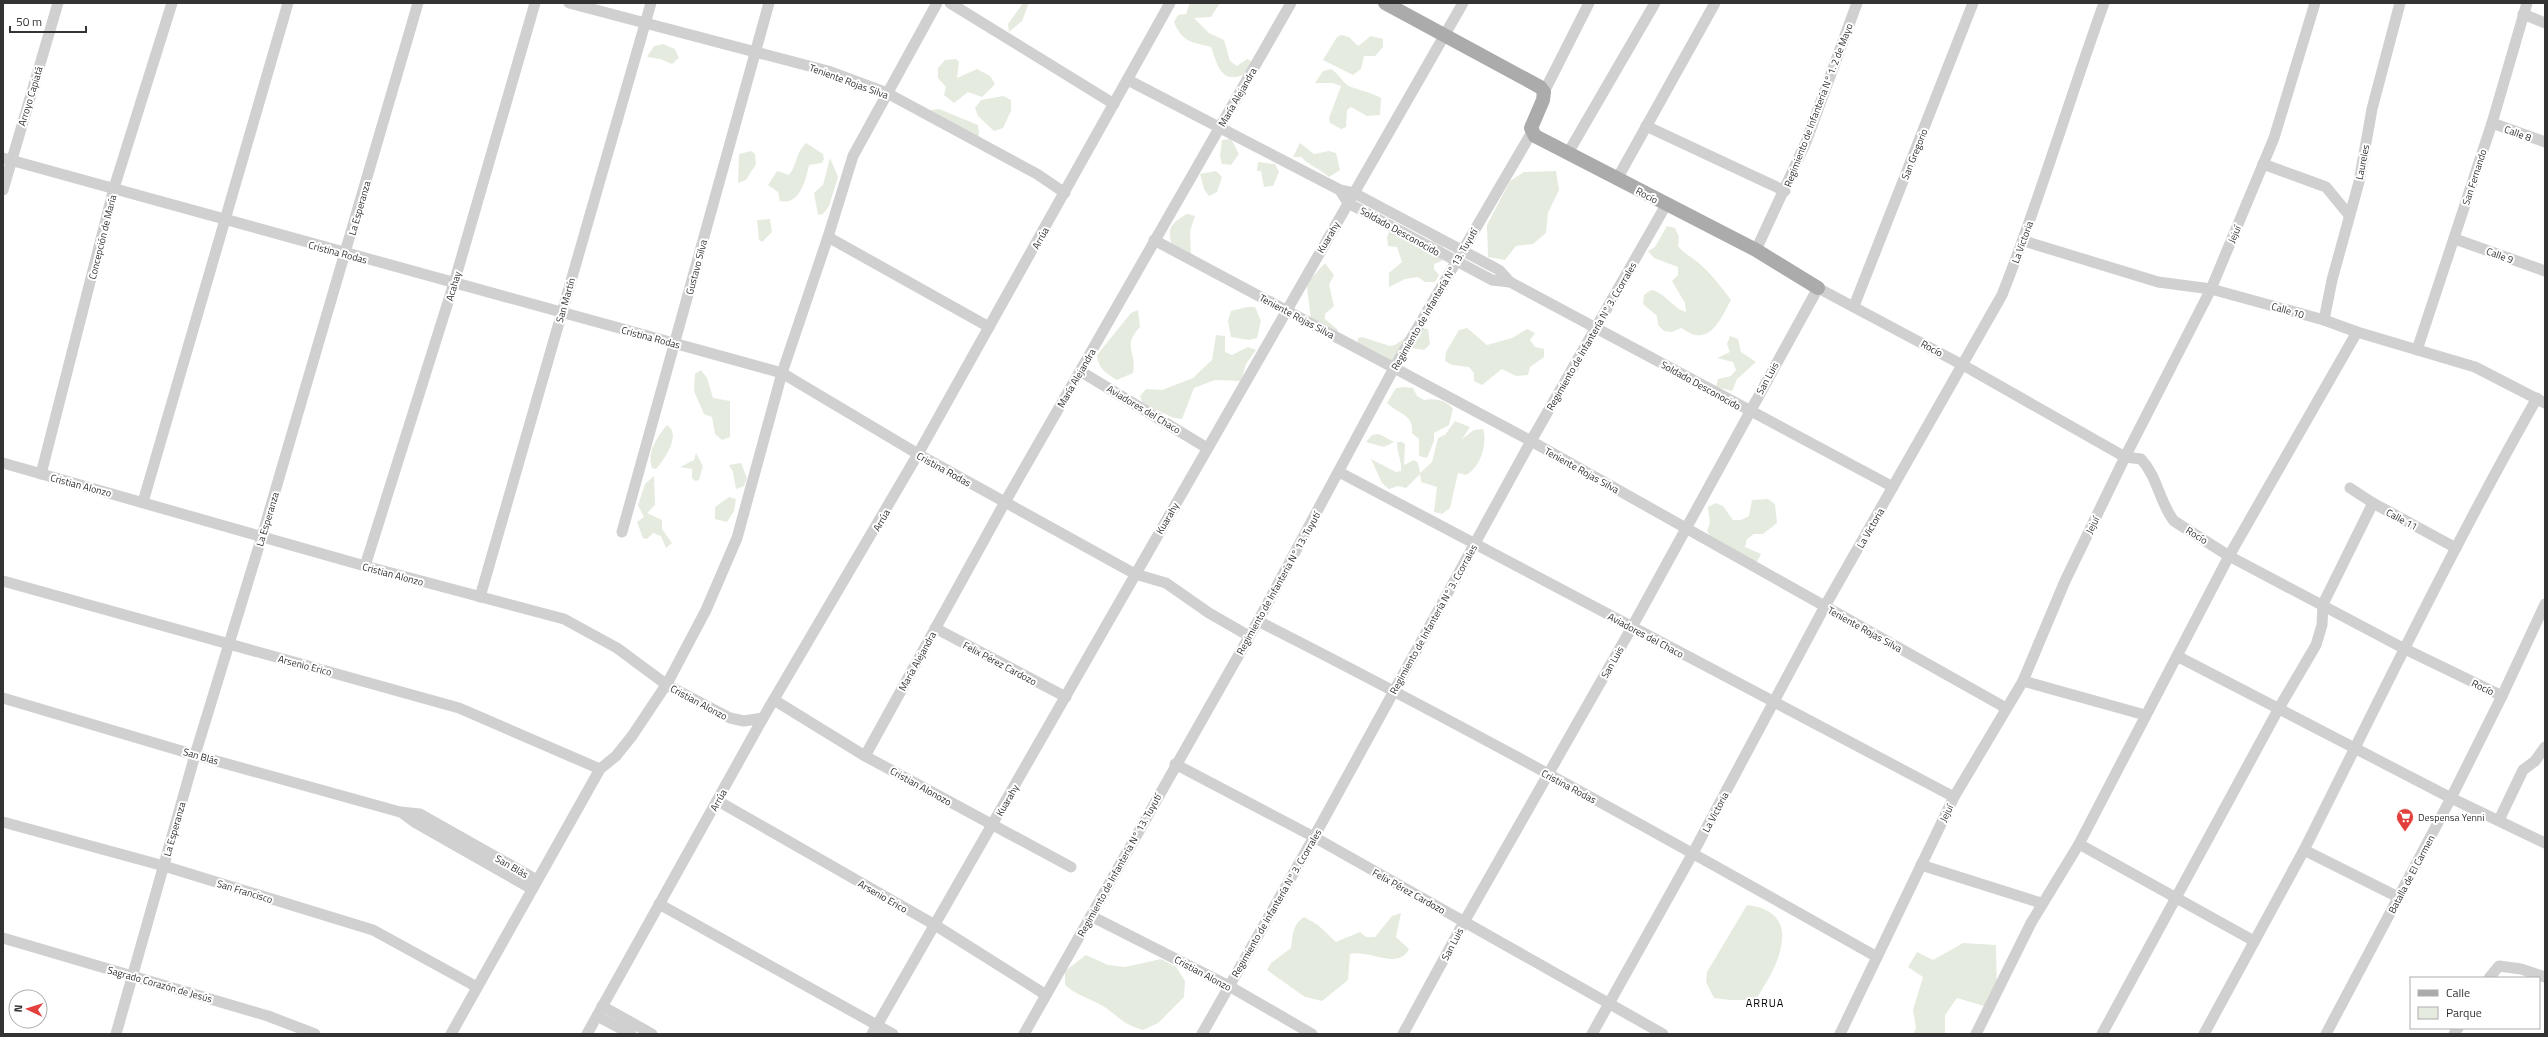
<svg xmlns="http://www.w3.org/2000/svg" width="2548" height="1037" viewBox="0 0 2548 1037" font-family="'Titillium Web',sans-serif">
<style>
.green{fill:#e5ecdf}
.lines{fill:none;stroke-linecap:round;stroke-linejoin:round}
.minor{stroke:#d0d0d0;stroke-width:11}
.major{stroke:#ababab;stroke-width:14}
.labels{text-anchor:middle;stroke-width:4;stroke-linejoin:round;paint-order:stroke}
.street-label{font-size:10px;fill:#333;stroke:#fff}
.poi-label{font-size:10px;fill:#333;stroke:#fff;text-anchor:start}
.neighbourhood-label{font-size:11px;letter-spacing:1px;fill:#000;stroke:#fff}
</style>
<rect width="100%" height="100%" fill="#fff"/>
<g class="green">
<path d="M1023,3H1029L1022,21L1009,32L1008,24Z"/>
<path d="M1190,3H1220L1211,17L1194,18L1209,33L1224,40L1230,61L1237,66L1247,59L1251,61V71C1247,74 1244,75 1240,76C1220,83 1216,60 1211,47C1191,42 1182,42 1174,22L1178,15L1186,14Z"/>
<path d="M1341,35L1349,37L1358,46L1371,36L1383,39V47L1375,56H1364L1361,69L1353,75L1323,60L1337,37Z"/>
<path d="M663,44L675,49L679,58L672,64L660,59L647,57L654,46Z"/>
<path d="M956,59L959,62L957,78L977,69L990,76L995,84L982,97L968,92L954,103L944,95L946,87L938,78V68L945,60Z"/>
<path d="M1331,69C1339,74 1341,80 1347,85C1351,88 1373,93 1381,98L1380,115L1367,116L1351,107L1347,110L1346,127L1341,129L1330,123L1329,118L1341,86L1333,83H1315L1323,71Z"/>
<path d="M1003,96L1011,100V111L1003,128L994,131L978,116L975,108L981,100Z"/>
<path d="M939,109L978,125L979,135L973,143H968L958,125L936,126L931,119V110Z"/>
<path d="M1231,139L1239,154L1231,165L1222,164L1220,156L1222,140Z"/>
<path d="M806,143L823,154L824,159L822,163L809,165C806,179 800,206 780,201L778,192L768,185L777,171L789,175C798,163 795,154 806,143Z"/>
<path d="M1300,143L1314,154L1329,151L1336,153L1340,170L1329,177C1320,169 1310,166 1301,157H1293Z"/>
<path d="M751,151L755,154L756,164L746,180L738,183L739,154Z"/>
<path d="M830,158L838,177L829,206L823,214L818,215L814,193L823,185Z"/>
<path d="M1258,162L1275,164L1279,172L1273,186L1264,187L1261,171H1257Z"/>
<path d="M1216,171L1222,177L1217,192L1209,196L1204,189L1200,174Z"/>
<path d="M1556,171L1559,190L1548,213L1546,233L1533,244L1516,246L1505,260L1488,257L1487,225L1510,181L1524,172Z"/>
<path d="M1187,214L1195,216L1190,231L1191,257L1175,254C1167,231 1166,226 1187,214Z"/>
<path d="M770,219L772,232L762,242L759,240L757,220Z"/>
<path d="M1667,226L1675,228L1679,237L1678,246C1684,254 1694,258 1702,266C1713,276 1722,288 1731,300C1724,312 1714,339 1695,335C1690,334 1685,330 1681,328L1672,332L1664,331L1658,325L1657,316L1643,304L1644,295L1651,290C1665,292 1672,308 1686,312L1685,303L1672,281L1678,275V267L1654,258L1648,251L1655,247Z"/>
<path d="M1407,228L1414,244L1422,245L1433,240L1443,245L1442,261L1434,264V269L1439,275L1435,282H1425L1418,277L1405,279L1389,287V273L1402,262L1397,247L1388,246L1387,237L1390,230Z"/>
<path d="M1325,263L1334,275L1329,285L1334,306L1325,314V319L1338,330L1332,336L1311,320L1307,287L1308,282Z"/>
<path d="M1247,307H1255L1261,321L1257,338L1249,340L1231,337L1228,321L1231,311Z"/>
<path d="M1138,310L1140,327C1121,346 1138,354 1133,373L1117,380C1106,373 1098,369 1097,355L1131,313Z"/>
<path d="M1419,328L1428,329L1430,344L1424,350L1411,348L1395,364L1357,347L1358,338L1362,337L1390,346L1395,345Z"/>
<path d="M1467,328L1487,345L1512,338L1527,329L1535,333L1530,340L1535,347L1544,349V357L1530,367L1528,375L1516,376L1502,369L1482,385L1474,381V373L1469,367L1452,365L1445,361L1446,352L1459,330Z"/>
<path d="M1216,335L1225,336V352L1232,355L1248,347L1256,350L1246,364L1241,381L1215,380L1194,388L1182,419L1174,418L1143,404L1140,396L1146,389L1162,390L1193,378L1212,360Z"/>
<path d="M1730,336L1738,339L1741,352L1756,362L1737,379L1732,391L1716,387L1718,379L1731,376L1736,370L1733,362L1717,358L1730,352L1727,344Z"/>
<path d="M701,370L707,378L713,398L730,401V437L722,440L715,434L712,417L704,414L694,391L695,374Z"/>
<path d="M1404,387L1413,388L1417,396L1424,400C1434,398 1446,400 1453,409L1449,425L1434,433V441L1427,458L1419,456V439L1412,433C1414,414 1399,415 1387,403L1396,388Z"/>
<path d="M1455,421L1470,427L1462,439L1474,430L1483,429C1488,443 1480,468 1466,475L1458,473L1450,508L1442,514L1434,512L1437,487L1421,482L1420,474L1406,488L1398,486L1389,489L1382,483L1371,459L1396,472L1401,471C1402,461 1397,453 1397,442H1402L1405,444L1404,465L1414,460L1418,463L1420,473L1432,462L1438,438L1445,435Z"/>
<path d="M667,425C682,434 664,460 656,469L652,468C646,452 658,436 667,425Z"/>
<path d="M1379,434L1394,442L1384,447L1366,442L1372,435Z"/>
<path d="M696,453L703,466L699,480L695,481L692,478V469L680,467L694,460Z"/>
<path d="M741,463L747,478L744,486L736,489L733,472L729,465Z"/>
<path d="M654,476L655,505L647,513L662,520V529L672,543L666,548L661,536L653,533L647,539L643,538L637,522L644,517L638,505L645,484Z"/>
<path d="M729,497L736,499L734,511L727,522L715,519V507Z"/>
<path d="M1768,499L1775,504L1777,523L1763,534H1754L1747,539L1745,547L1761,554L1757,562L1739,557L1720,541L1712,538L1707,531L1710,523L1708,507L1716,503L1723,506L1733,520H1741L1749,516L1752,500Z"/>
<path d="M1747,905C1807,912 1777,969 1755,1000H1731L1714,998L1706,982L1707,972Z"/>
<path d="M1401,913L1396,937L1409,949C1398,971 1370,949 1350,954L1348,980L1322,1001L1305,997L1267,970L1271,963L1291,948C1293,935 1292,925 1304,917L1318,925L1336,942L1360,932L1366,937H1375L1392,916Z"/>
<path d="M1963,943L1996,945L1997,995L1987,1007L1957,998L1945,1015V1034H1913L1916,1028L1913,1010L1923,977L1908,967L1917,952L1933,960Z"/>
<path d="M1086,955L1108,965L1125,967L1161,959L1176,967L1185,981L1184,997L1158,1023L1143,1030C1123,1024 1121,1019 1106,1008C1093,999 1077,996 1065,985V971Z"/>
</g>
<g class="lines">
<g class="minor">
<path d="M569,3L828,71L887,93L1037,174L1065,193"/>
<path d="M950,3L1114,104"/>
<path d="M2523,14L2545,23"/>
<path d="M1128,80L1340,190L1354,193L1499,270L1510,282"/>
<path d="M1544,92L1589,3"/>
<path d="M2492,123L2545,142"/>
<path d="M1646,126L1785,191"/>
<path d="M1568,153L1655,3"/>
<path d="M3,158L782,373L918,454L1135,574L1166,583L1209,613L1249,636"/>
<path d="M2263,164L2326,187L2349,215"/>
<path d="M1617,179L1715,3"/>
<path d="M3,190L58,3"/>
<path d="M1340,190L1348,203L1492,280L1510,282L1893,487"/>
<path d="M828,237L989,327"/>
<path d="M2455,239L2545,271"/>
<path d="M1154,240L1531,441L2006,708"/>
<path d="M2024,241L2158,282L2211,289L2324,320L2357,332L2475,367L2545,403"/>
<path d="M1756,250L1806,142L1857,3"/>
<path d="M1854,306L1973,3"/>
<path d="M2324,320L2332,280L2359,182L2372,109L2400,3"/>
<path d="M2417,350L2492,123L2527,3"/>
<path d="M1080,371L1207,448"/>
<path d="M3,463L365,566L564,619L617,648L667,685L730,718L744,721L763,718"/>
<path d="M1339,472L1954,797"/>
<path d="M41,474L114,188L172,3"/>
<path d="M2350,488L2373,503L2456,548"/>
<path d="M143,502L288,3"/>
<path d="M622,532L769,3"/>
<path d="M365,566L454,283L535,3"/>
<path d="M3,581L459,708L600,769"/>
<path d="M480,597L651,3"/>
<path d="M1258,621C1467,727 1672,841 1877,957"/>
<path d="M935,628L1066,697"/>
<path d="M2177,656L2451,798L2545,843"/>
<path d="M2023,681L2145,715"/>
<path d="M3,698L195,755L400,812L420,814L537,880"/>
<path d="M774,700L865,756L1071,867"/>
<path d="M865,756L1005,502L1291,3"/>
<path d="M1175,764L1314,837L1663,1034"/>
<path d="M718,801L935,925L1046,995"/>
<path d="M401,812L416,823L532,889"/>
<path d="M2499,820L2523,770L2535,761L2545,747"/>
<path d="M3,822L164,866L373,930L477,987"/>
<path d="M2079,844L2254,941"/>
<path d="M2304,850C2380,699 2453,546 2537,398"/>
<path d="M1921,865L2041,903"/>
<path d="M659,904L893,1034"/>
<path d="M1091,916L1229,986L1312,1034"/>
<path d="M3,938L268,1016L315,1034"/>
<path d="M2489,978L2499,966L2521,969L2545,977"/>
<path d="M602,1006L652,1034"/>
<path d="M597,1016L631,1034"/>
<path d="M116,1034L195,755L262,536L418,3"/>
<path d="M451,1034L600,769L616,756L632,736L668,682L706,610L737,538L782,373L828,237L853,156L937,3"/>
<path d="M587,1034L763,718L918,454L1170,3"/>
<path d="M872,1034L1463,3"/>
<path d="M1024,1034L1258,621L1394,368L1532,132"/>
<path d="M1202,1034L1314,837L1531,441L1666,205"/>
<path d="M1403,1034L1464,922L1632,627L1818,288L1970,369L2125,457L2141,459C2158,477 2159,502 2174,521L2229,556L2403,648L2502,696"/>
<path d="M1592,1034L1693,853L1825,606L2002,295C2040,199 2069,100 2104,3"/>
<path d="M1840,1034L1954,797L2023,681L2065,581L2125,457L2211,289L2274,138L2315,3"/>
<path d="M1976,1034L2031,923L2079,844L2229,556L2357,332"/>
<path d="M2102,1034L2279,708L2316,645L2322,625L2323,604L2373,503"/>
<path d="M2204,1034L2304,850L2398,897"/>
<path d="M2326,1034L2451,798L2502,696L2545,604"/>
<path d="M2454,1034L2458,1028"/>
</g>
<path class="major" d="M1385,3L1540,87L1544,92L1543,100L1531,128L1535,136L1756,250L1818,288"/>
</g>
<defs>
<g id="supermarket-pin" transform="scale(0.9)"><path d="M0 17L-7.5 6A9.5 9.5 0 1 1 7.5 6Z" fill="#e33f3c" stroke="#fff"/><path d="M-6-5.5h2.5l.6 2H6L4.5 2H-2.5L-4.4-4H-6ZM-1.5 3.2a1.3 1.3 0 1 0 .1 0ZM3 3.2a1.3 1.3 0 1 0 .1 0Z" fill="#fff"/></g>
</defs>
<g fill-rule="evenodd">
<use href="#supermarket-pin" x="2405" y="817"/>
</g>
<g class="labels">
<g class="street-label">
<text transform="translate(849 81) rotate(20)" y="4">Teniente Rojas Silva</text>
<text transform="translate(30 96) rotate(-73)" y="4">Arroyo Capiatá</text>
<text transform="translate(1237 97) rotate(-60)" y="4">María Alejandra</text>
<text transform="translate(1818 105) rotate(-69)" y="4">Regimiento de Infantería N° 1. 2 de Mayo</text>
<text transform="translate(2518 133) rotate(20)" y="4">Calle 8</text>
<text transform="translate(1914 154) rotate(-68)" y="4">San Gregorio</text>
<text transform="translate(2362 162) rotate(-79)" y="4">Laureles</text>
<text transform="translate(2474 177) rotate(-72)" y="4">San Fernando</text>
<text transform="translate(1647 195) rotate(28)" y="4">Rocío</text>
<text transform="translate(359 208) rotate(-74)" y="4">La Esperanza</text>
<text transform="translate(1400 231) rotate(29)" y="4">Soldado Desconocido</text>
<text transform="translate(2234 234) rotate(-67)" y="4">Jejuí</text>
<text transform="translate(102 237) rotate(-76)" y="4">Concepción de María</text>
<text transform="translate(1328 237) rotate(-60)" y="4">Kuarahy</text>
<text transform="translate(1040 238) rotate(-61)" y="4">Arrúa</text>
<text transform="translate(2022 242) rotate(-70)" y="4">La Victoria</text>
<text transform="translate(338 252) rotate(15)" y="4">Cristina Rodas</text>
<text transform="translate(2500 255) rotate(20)" y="4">Calle 9</text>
<text transform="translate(696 267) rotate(-75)" y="4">Gustavo Silva</text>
<text transform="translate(453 286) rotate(-73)" y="4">Acahay</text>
<text transform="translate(1434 299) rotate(-60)" y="4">Regimiento de Infantería N° 13. Tuyutí</text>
<text transform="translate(565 300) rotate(-74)" y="4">San Martín</text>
<text transform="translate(2288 310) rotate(16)" y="4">Calle 10</text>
<text transform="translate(1297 316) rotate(28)" y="4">Teniente Rojas Silva</text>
<text transform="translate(1591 336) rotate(-60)" y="4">Regimiento de Infantería N° 3. Ccorrales</text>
<text transform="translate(651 337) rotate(15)" y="4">Cristina Rodas</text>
<text transform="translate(1932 348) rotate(29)" y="4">Rocío</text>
<text transform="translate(1076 378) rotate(-60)" y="4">María Alejandra</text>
<text transform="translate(1767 378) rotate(-61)" y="4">San Luis</text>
<text transform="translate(1701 385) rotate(29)" y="4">Soldado Desconocido</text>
<text transform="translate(1144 409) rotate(31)" y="4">Aviadores del Chaco</text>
<text transform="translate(944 469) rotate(29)" y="4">Cristina Rodas</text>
<text transform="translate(1582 470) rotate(29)" y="4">Teniente Rojas Silva</text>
<text transform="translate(81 485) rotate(15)" y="4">Cristian Alonzo</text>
<text transform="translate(1167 518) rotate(-60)" y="4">Kuarahy</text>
<text transform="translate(267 519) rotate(-73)" y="4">La Esperanza</text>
<text transform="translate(2402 519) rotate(28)" y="4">Calle 11</text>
<text transform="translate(881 520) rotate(-60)" y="4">Arrúa</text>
<text transform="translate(2092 525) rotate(-64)" y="4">Jejuí</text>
<text transform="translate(1870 528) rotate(-60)" y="4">La Victoria</text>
<text transform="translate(2197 535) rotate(32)" y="4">Rocío</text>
<text transform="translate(393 574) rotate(15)" y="4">Cristian Alonzo</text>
<text transform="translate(1278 583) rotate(-61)" y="4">Regimiento de Infantería N° 13. Tuyutí</text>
<text transform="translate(1433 619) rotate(-61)" y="4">Regimiento de Infantería N° 3. Ccorrales</text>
<text transform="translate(1865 629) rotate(29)" y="4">Teniente Rojas Silva</text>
<text transform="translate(1646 635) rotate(28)" y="4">Aviadores del Chaco</text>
<text transform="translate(917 661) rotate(-61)" y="4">María Alejandra</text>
<text transform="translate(1612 662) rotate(-60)" y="4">San Luis</text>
<text transform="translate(1000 663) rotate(28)" y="4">Felix Pérez Cardozo</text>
<text transform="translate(305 665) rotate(15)" y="4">Arsenio Erico</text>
<text transform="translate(2483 687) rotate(26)" y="4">Rocío</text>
<text transform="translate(699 702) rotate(28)" y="4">Cristian Alonzo</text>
<text transform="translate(201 756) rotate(16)" y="4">San Blás</text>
<text transform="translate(921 786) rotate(29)" y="4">Cristian Alonozo</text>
<text transform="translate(1569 786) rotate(28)" y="4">Cristina Rodas</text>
<text transform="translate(718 800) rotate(-61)" y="4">Arrúa</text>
<text transform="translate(1007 800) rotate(-60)" y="4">Kuarahy</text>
<text transform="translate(1715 812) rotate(-62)" y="4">La Victoria</text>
<text transform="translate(1946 813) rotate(-64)" y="4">Jejuí</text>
<text transform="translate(174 829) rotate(-74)" y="4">La Esperanza</text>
<text transform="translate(1119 865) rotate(-61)" y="4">Regimiento de Infantería N° 13. Tuyutí</text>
<text transform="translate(512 866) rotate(30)" y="4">San Blás</text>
<text transform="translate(2411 874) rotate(-62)" y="4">Batalla de El Carmen</text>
<text transform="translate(245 891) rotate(17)" y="4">San Francisco</text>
<text transform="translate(1409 891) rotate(29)" y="4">Felix Pérez Cardozo</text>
<text transform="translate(883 896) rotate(30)" y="4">Arsenio Erico</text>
<text transform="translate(1276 903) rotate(-60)" y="4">Regimiento de Infantería N° 3. Ccorrales</text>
<text transform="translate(1452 944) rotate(-62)" y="4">San Luis</text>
<text transform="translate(1203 973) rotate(28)" y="4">Cristian Alonzo</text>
<text transform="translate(160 984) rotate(16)" y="4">Sagrado Corazón de Jesús</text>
</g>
<g class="poi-label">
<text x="2418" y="821">Despensa Yenni</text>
</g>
<g class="neighbourhood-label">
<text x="1765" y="1007">ARRUA</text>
</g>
</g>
<rect width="2548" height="1037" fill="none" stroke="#333333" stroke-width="8"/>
<rect x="2410" y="977" width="130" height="52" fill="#ffffff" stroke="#adadad"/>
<rect x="2418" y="990" width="20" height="6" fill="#ababab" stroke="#adadad"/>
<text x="2446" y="997" font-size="12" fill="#333333">Calle</text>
<rect x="2418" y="1007" width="20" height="12" fill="#e5ecdf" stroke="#adadad"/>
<text x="2446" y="1017" font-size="12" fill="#333333">Parque</text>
<g transform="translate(28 1009) rotate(274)"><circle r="19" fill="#ffffff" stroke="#adadad"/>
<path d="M0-3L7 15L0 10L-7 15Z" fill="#e33f3c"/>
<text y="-6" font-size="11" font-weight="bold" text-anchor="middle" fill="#333333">N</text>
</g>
<path d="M10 26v6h76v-6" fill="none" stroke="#333333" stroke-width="2"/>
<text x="16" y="26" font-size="12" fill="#333333" stroke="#ffffff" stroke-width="3" paint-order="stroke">50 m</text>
</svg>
